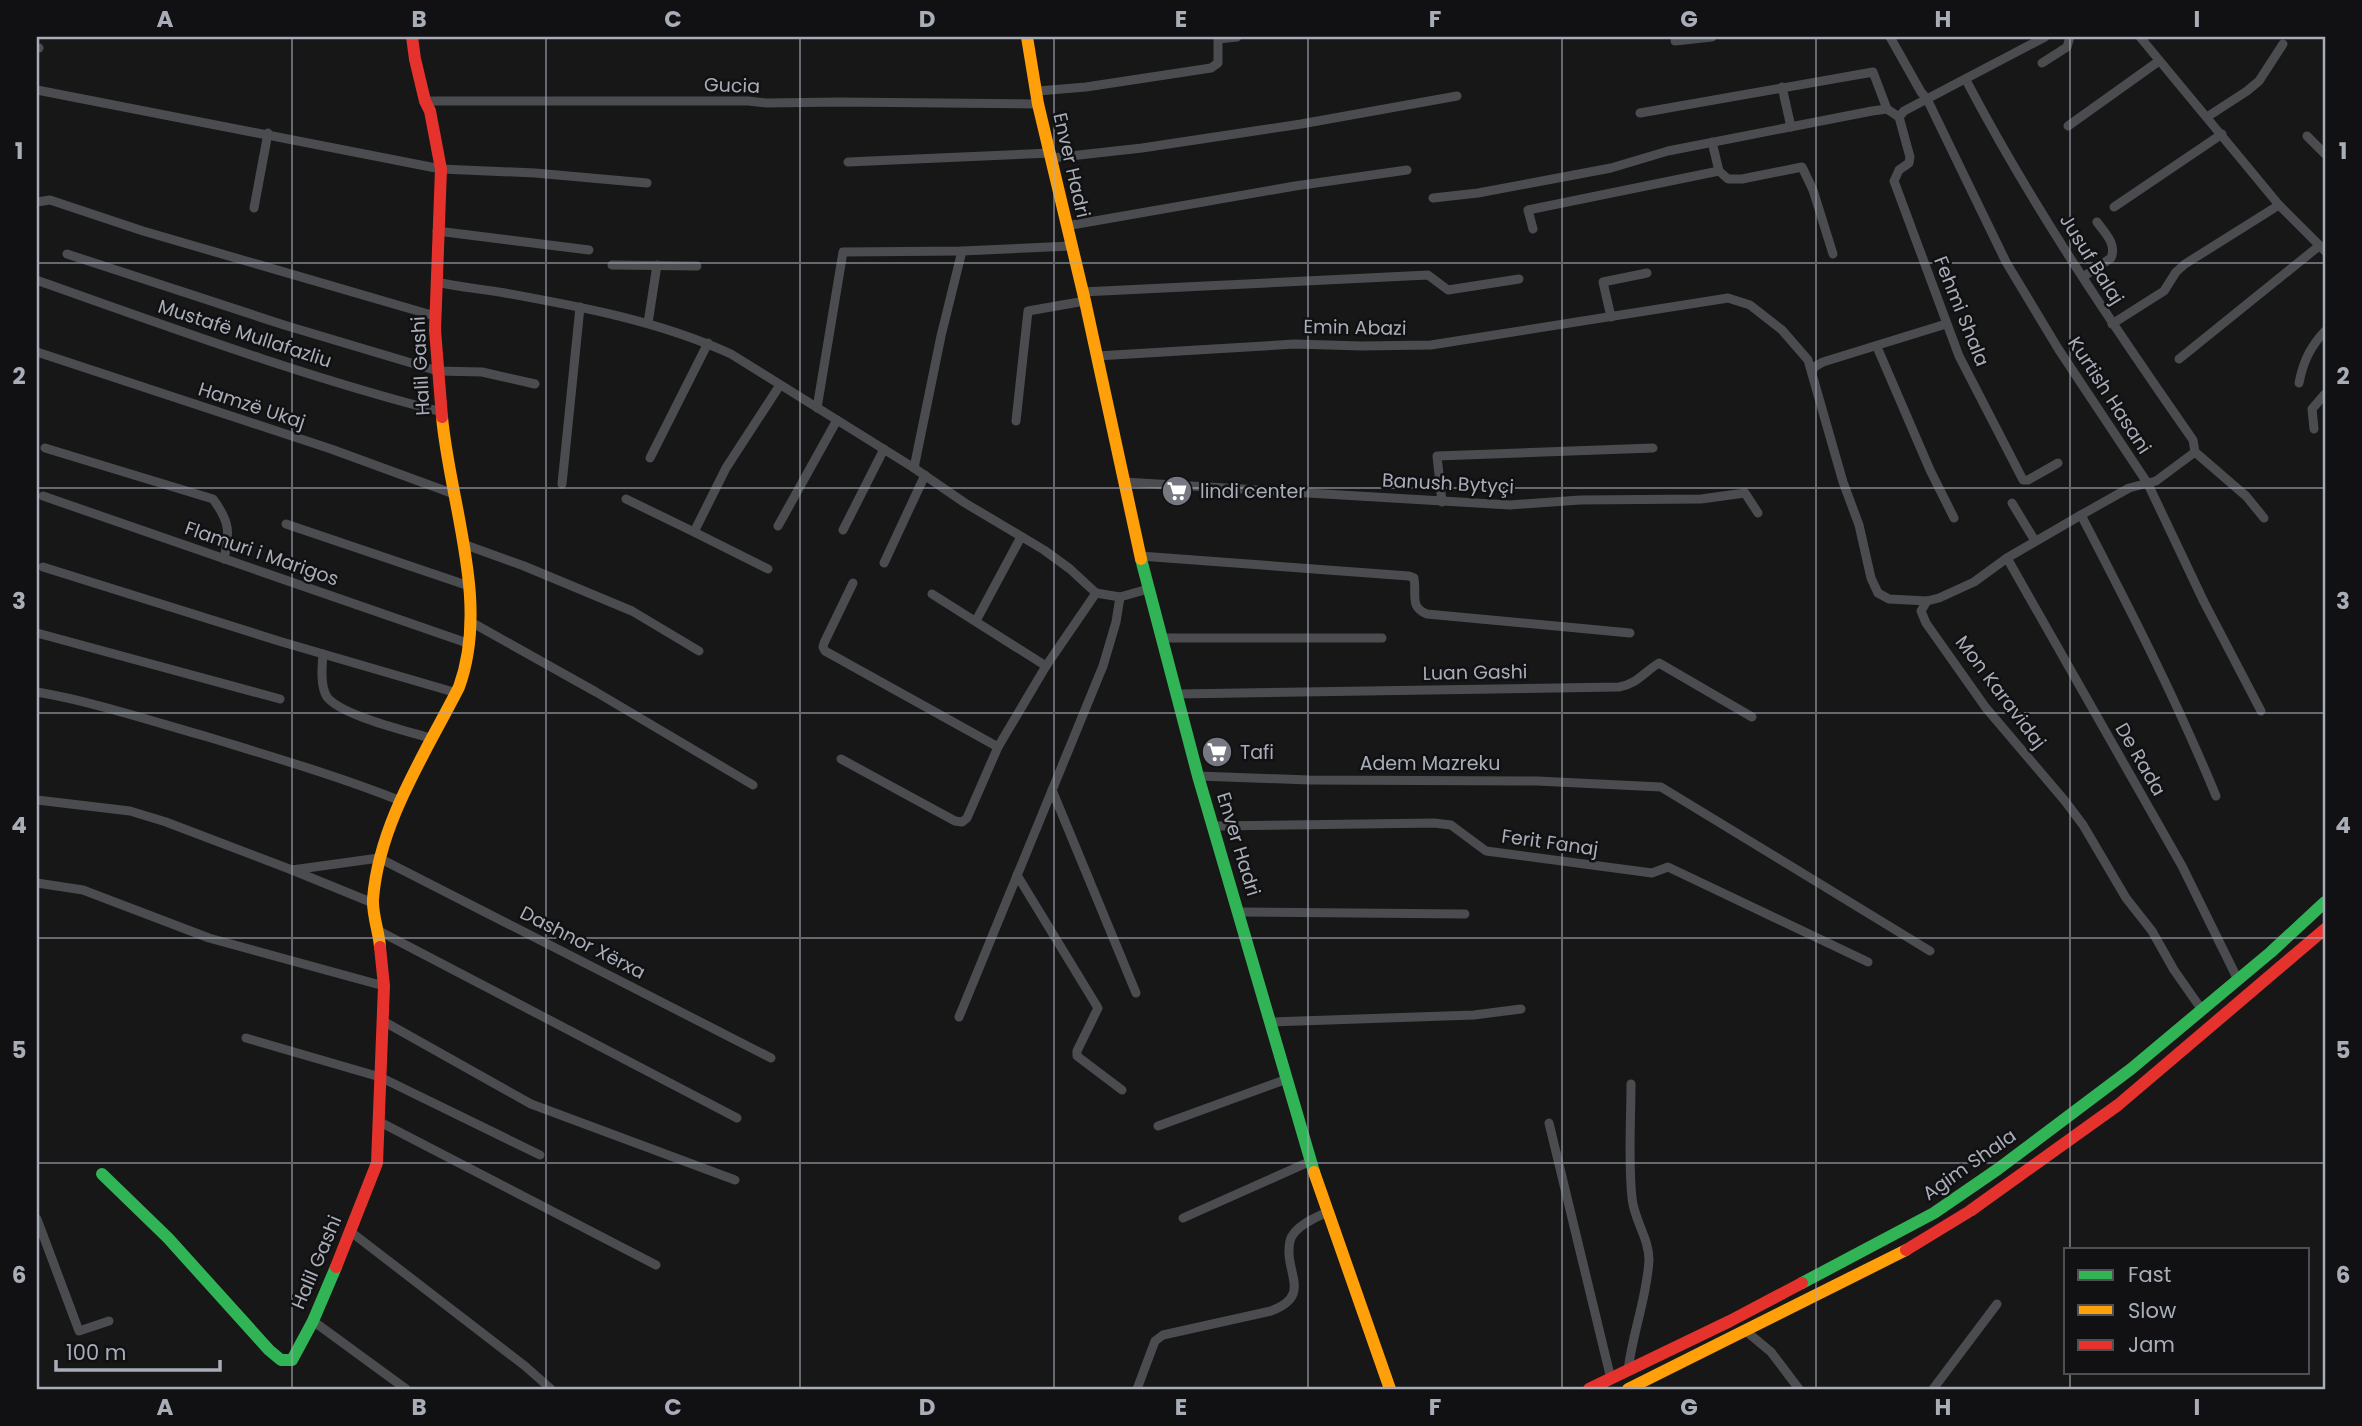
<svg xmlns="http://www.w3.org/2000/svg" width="2362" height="1426" viewBox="0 0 2362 1426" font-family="Poppins,sans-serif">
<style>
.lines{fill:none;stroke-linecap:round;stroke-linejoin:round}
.street{stroke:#4b4c50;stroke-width:9}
.fast{stroke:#30b455;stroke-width:12}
.slow{stroke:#ff9f0a;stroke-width:12}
.jam{stroke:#e5322d;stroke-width:12}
.grid{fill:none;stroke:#a8adb8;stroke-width:2;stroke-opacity:0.55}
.labels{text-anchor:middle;stroke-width:5;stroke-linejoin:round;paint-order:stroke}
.street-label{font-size:19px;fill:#a8adb8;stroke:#111113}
.poi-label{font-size:19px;fill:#a8adb8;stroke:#111113;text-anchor:start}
.neatline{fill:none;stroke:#a8adb8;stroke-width:2.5}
.grid-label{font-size:23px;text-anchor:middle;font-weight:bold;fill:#a8adb8}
</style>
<rect width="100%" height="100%" fill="#171717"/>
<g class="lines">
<g class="street">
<path d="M1890,37L1921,92L1927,99L2006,262L2059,350L2148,484L2204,602L2261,711"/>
<path d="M2140,37L2279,205L2325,251"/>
<path d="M1675,41L1712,37"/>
<path d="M37,48H39"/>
<path d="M2042,63L2067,47L2070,37"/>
<path d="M1966,80C2032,206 2112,324 2193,440L2195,452L2246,496L2264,518"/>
<path d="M1782,87L1791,127"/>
<path d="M37,90L441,169L535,173L647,183"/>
<path d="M1038,91L1086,87L1211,68L1218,63V39L1237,37"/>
<path d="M425,101H748L766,103L840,102L1038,104"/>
<path d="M1640,113L1873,72L1887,109"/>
<path d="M1899,117L1910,157L1909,163L1899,170L1894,181L1959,356L2023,480H2028L2058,463"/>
<path d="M1899,117L1904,111L2045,37"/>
<path d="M2207,117L2247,91L2259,81L2283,44"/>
<path d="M2068,126L2159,61"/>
<path d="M2307,136L2325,154"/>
<path d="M1712,142L1719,171L1728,179H1742L1802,167L1813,190L1833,254"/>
<path d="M1052,158L1142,148L1301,124L1457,96"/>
<path d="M848,162L1051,153"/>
<path d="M1433,198L1478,193L1611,168L1668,151L1872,111L1887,109L1899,117"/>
<path d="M37,202L50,200L143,231L435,316"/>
<path d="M2114,207L2222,134"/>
<path d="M254,208L268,133"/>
<path d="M1066,226L1295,186L1407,170"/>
<path d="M1533,229L1528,210L1719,171"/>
<path d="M437,231L589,250"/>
<path d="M67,254L284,325L438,371L482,372L535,384"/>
<path d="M612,265L697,266"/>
<path d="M2083,277L2111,258C2117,244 2105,233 2097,222"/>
<path d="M39,281C172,328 305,377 442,412"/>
<path d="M436,282C459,287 482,289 505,293C582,307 659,321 731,354L914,468L965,503L1044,550L1070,569L1096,593L1120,597L1148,589"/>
<path d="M1082,292L1428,275L1448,290L1519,279"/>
<path d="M1611,317L1603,282L1647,273"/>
<path d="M648,323L657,265"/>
<path d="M2112,324L2164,291L2176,272L2185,264L2279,205"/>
<path d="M1877,347L1930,470L1954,518"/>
<path d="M37,352L331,449L454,494"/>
<path d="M1097,356L1295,344L1362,346L1431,345L1728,298L1750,305L1782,330L1808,360L1843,482L1859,525L1871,578L1878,593L1889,599L1927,601L1939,598L1974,582L2007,558L2081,515L2129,488L2156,481L2195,452"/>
<path d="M2179,359L2319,246"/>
<path d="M1812,373L1814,367L1823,362L1946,324"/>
<path d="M2299,383C2303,362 2310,347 2325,331"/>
<path d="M817,408L843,252L962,251L1071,246"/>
<path d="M1016,421L1028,311L1085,301"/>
<path d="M2314,429L2312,409L2325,394"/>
<path d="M45,448L213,499C230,522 230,532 224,559"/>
<path d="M650,458L708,343"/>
<path d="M914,468L941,336L962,251"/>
<path d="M1124,482L1510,505L1580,500L1701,499L1745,493L1758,513"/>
<path d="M562,484L580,307"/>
<path d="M43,496L470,644"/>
<path d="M626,499L694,532L726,468L780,385"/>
<path d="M1442,502L1437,456L1653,448"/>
<path d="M2012,503L2035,541"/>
<path d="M2081,515C2129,607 2176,699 2216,796"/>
<path d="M286,524L469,586"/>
<path d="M778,526L837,420"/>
<path d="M843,530L884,449"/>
<path d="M694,532L768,569"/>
<path d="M463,544L524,566L632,611L699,651"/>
<path d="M1140,556L1409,576L1414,578C1417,594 1409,607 1427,614L1630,633"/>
<path d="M2007,558L2182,866L2238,980"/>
<path d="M884,563L925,475"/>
<path d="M43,567L282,642L457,693"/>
<path d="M853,583L824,643L823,647L825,651L998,747"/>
<path d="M932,594L1046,666"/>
<path d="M1927,601L1921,611L1926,623L1986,708L2065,801L2083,825L2126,898L2152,931L2174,970L2202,1010"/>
<path d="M978,617L1021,537"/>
<path d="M471,622L596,692L753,785"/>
<path d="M37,633L280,699"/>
<path d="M1161,638H1382"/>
<path d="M323,654C322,666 320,686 327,697C342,716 408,731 433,739"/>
<path d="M37,692C95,702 151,721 208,737C273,757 338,776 401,801"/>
<path d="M1176,694L1619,687C1637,684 1644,672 1659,663L1752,717"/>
<path d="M841,759L955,821L962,822L967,818L998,747L1046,666L1096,593"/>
<path d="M1198,776L1309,780L1537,781L1661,787L1930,951"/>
<path d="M1052,790L1136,993"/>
<path d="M37,800L130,811L166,822L292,870L373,903"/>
<path d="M1213,826L1434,823L1451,825L1486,851L1652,873L1668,867L1868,962"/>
<path d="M292,870L379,858L771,1058"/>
<path d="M1017,875L1098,1008L1077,1051V1056L1122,1090"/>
<path d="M37,883L83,890L209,938L384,986"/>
<path d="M1240,912L1465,914"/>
<path d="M379,931L737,1118"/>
<path d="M959,1017L1103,666L1116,622L1120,597"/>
<path d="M383,1021L531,1104L735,1180"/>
<path d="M1271,1022L1474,1015L1521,1009"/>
<path d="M246,1038L380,1077L540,1155"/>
<path d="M378,1121L656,1265"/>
<path d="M1549,1123L1611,1379"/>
<path d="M1158,1126L1287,1079"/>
<path d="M1183,1218L1311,1161"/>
<path d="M37,1219L79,1331L109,1321"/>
<path d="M351,1232L525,1366L551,1389"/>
<path d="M313,1321L406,1389"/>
<path d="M1747,1332L1771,1352L1799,1389"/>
<path d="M1628,1371C1632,1334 1647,1298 1649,1260C1649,1238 1634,1220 1632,1198C1628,1161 1631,1121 1631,1084"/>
<path d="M1137,1389L1155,1341L1163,1335L1271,1311C1314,1295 1283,1272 1290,1241C1293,1227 1316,1217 1328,1212"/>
<path d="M1933,1389L1997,1304"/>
</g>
<g class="fast">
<path d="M1141,559L1198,776L1314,1172"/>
<path d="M102,1174L168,1238L269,1350L281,1360H292L313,1321L336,1267"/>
<path d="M1802,1283L1934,1213L1998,1169L2131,1069L2271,952L2325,902"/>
</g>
<g class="slow">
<path d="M1027,37L1038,104L1085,301L1141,559"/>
<path d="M380,947C379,932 372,914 373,899C379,823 425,754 459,687C490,602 450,504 442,417"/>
<path d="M1314,1172L1390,1389"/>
<path d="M1628,1389L1906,1250"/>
</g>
<g class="jam">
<path d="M412,37L415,59L425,101L430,111L441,169L435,330L442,417"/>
<path d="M1906,1250L1970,1211L2118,1105L2325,929"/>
<path d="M336,1267L377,1163L384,986L380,947"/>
<path d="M1589,1389L1730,1321L1802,1283"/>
</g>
</g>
<path class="grid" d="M292,37V1389M546,37V1389M800,37V1389M1054,37V1389M1308,37V1389M1562,37V1389M1816,37V1389M2070,37V1249M37,263H2325M37,488H2325M37,713H2325M37,938H2325M37,1163H2325M2070,1372V1389"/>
<defs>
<g id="supermarket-disc" transform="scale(1.575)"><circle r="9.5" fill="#757880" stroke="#111113"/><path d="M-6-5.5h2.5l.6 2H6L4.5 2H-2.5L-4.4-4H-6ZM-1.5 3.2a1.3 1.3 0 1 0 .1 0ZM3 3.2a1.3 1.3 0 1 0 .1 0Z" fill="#fff"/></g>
</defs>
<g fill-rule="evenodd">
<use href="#supermarket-disc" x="1177" y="491"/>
<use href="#supermarket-disc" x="1217" y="752"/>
</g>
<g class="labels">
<g class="street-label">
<text transform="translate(732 85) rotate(2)" y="7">Gucia</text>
<text transform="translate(1072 165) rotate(77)" y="7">Enver Hadri</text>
<text transform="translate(2092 259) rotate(58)" y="7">Jusuf Balaj</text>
<text transform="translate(1962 311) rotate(68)" y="7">Fehmi Shala</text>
<text transform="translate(1355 327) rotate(1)" y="7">Emin Abazi</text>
<text transform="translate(245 333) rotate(18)" y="7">Mustafë Mullafazliu</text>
<text transform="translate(420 366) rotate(-93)" y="7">Halil Gashi</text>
<text transform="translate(2110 395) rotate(57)" y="7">Kurtish Hasani</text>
<text transform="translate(252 405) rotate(18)" y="7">Hamzë Ukaj</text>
<text transform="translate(1448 483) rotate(3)" y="7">Banush Bytyçi</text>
<text transform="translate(262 553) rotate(19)" y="7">Flamuri i Marigos</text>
<text transform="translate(1475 672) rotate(-1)" y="7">Luan Gashi</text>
<text transform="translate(2001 692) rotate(53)" y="7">Mon Karavidaj</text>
<text transform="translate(2141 759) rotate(60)" y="7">De Rada</text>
<text x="1430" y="770">Adem Mazreku</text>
<text transform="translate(1550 842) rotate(8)" y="7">Ferit Fanaj</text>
<text transform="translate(1239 844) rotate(73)" y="7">Enver Hadri</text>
<text transform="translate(583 942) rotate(27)" y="7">Dashnor Xërxa</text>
<text transform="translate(1969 1164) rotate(-35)" y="7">Agim Shala</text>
<text transform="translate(316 1262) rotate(-67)" y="7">Halil Gashi</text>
</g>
<g class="poi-label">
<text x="1200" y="498">lindi center</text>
<text x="1240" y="759">Tafi</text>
</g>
</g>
<rect width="2362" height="1426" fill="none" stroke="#111113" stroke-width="77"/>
<rect x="2064" y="1248" width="245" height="126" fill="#111113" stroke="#4d4f55" stroke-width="2"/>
<rect x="2078" y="1270" width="35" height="10" fill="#30b455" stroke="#4d4f55" stroke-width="2"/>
<text x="2128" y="1282" font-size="21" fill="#a8adb8">Fast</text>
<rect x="2078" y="1305" width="35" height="10" fill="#ff9f0a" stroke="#4d4f55" stroke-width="2"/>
<text x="2128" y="1318" font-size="21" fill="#a8adb8">Slow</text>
<rect x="2078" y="1340" width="35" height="10" fill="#e5322d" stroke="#4d4f55" stroke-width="2"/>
<text x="2128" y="1352" font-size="21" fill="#a8adb8">Jam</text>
<path d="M56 1360v10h164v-10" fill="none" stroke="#a8adb8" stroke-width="3.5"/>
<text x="66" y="1360" font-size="21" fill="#a8adb8" stroke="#111113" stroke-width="5" paint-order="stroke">100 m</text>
<rect x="38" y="38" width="2286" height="1350" class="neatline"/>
<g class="grid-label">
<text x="165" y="27">A</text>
<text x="419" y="27">B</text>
<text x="673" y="27">C</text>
<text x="927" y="27">D</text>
<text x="1181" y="27">E</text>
<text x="1435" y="27">F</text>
<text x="1689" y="27">G</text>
<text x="1943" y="27">H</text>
<text x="2197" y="27">I</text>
<text x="19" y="159">1</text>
<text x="2343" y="159">1</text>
<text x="19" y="384">2</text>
<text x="2343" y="384">2</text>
<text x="19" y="609">3</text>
<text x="2343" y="609">3</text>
<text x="19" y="833">4</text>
<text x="2343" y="833">4</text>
<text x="19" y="1058">5</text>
<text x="2343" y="1058">5</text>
<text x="19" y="1283">6</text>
<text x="2343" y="1283">6</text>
<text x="165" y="1415">A</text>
<text x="419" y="1415">B</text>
<text x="673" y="1415">C</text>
<text x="927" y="1415">D</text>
<text x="1181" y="1415">E</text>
<text x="1435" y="1415">F</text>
<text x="1689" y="1415">G</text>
<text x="1943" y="1415">H</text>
<text x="2197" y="1415">I</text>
</g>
</svg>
